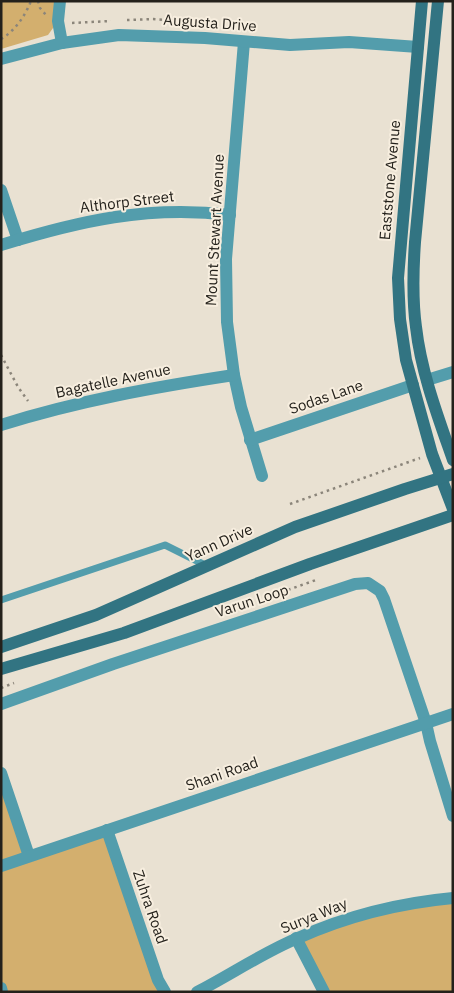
<svg xmlns="http://www.w3.org/2000/svg" width="454" height="993" viewBox="0 0 454 993" font-family="'IBM Plex Sans',sans-serif">
<style>
.green{fill:#d3af6e}
.lines{fill:none;stroke-linecap:round;stroke-linejoin:round}
.path{stroke:#8b857a;stroke-width:2.5;stroke-dasharray:2.5 4;stroke-linecap:butt}
.lane{stroke:#539dac;stroke-width:7}
.street{stroke:#539dac;stroke-width:12}
.secondary{stroke:#327482;stroke-width:12}
.labels{text-anchor:middle;stroke-width:4;stroke-linejoin:round;paint-order:stroke}
.street-label{font-size:15px;fill:#24211b;stroke:#f7eedf}
</style>
<rect width="100%" height="100%" fill="#e9e1d2"/>
<g class="green">
<path d="M1,1H55L53,28L48,35L1,49Z"/>
<path d="M1,773L29,856L107,830L165,992H2Z"/>
<path d="M453,898V992H324L296,938L328,925Z"/>
</g>
<g class="lines">
<g class="path">
<path d="M38,1L40,8L46,15"/>
<path d="M127,20L153,19L206,23"/>
<path d="M72,23L111,21"/>
<path d="M1,39C15,31 25,16 31,1"/>
<path d="M1,355L18,387L28,401"/>
<path d="M290,504L420,458"/>
<path d="M282,592L316,580"/>
<path d="M1,688L14,683"/>
</g>
<path class="lane" d="M1,600L165,545L207,566"/>
<g class="street">
<path d="M60,1L58,21L62,43"/>
<path d="M244,42L226,259L227,322L234,375L241,407L262,476"/>
<path d="M1,59L62,43L119,35L205,38L290,45L349,42L418,47"/>
<path d="M1,190L18,240"/>
<path d="M1,245C79,221 148,205 230,215"/>
<path d="M427,380L453,372"/>
<path d="M1,425C77,401 155,387 234,375"/>
<path d="M250,440L413,385"/>
<path d="M1,704L113,664L355,584L368,583L380,591L384,599L426,723L430,741L453,816"/>
<path d="M1,773L29,856"/>
<path d="M107,830L158,980L165,992"/>
<path d="M1,866L453,714"/>
<path d="M296,938L324,992"/>
<path d="M1,988L2,992"/>
<path d="M197,992C230,975 264,952 298,938C347,916 399,903 453,898"/>
</g>
<g class="secondary">
<path d="M422,1L398,278L400,319L406,360L432,454L453,509"/>
<path d="M438,1L415,242C413,271 412,298 416,327C421,372 438,417 453,460"/>
<path d="M1,647L96,615L295,527L405,489L453,474"/>
<path d="M1,669L124,633L310,564L453,515"/>
</g>
</g>
<g class="labels">
<g class="street-label">
<text transform="translate(210 23) rotate(4)" y="5">Augusta Drive</text>
<text transform="translate(390 180) rotate(-85)" y="5">Eaststone Avenue</text>
<text transform="translate(127 202) rotate(-7)" y="5">Althorp Street</text>
<text transform="translate(215 230) rotate(-87)" y="5">Mount Stewart Avenue</text>
<text transform="translate(113 381) rotate(-12)" y="5">Bagatelle Avenue</text>
<text transform="translate(326 397) rotate(-19)" y="5">Sodas Lane</text>
<text transform="translate(219 543) rotate(-24)" y="5">Yann Drive</text>
<text transform="translate(252 601) rotate(-18)" y="5">Varun Loop</text>
<text transform="translate(222 774) rotate(-19)" y="5">Shani Road</text>
<text transform="translate(150 907) rotate(71)" y="5">Zuhra Road</text>
<text transform="translate(314 916) rotate(-22)" y="5">Surya Way</text>
</g>
</g>
<rect width="454" height="993" fill="none" stroke="#24211b" stroke-width="5"/>
</svg>
